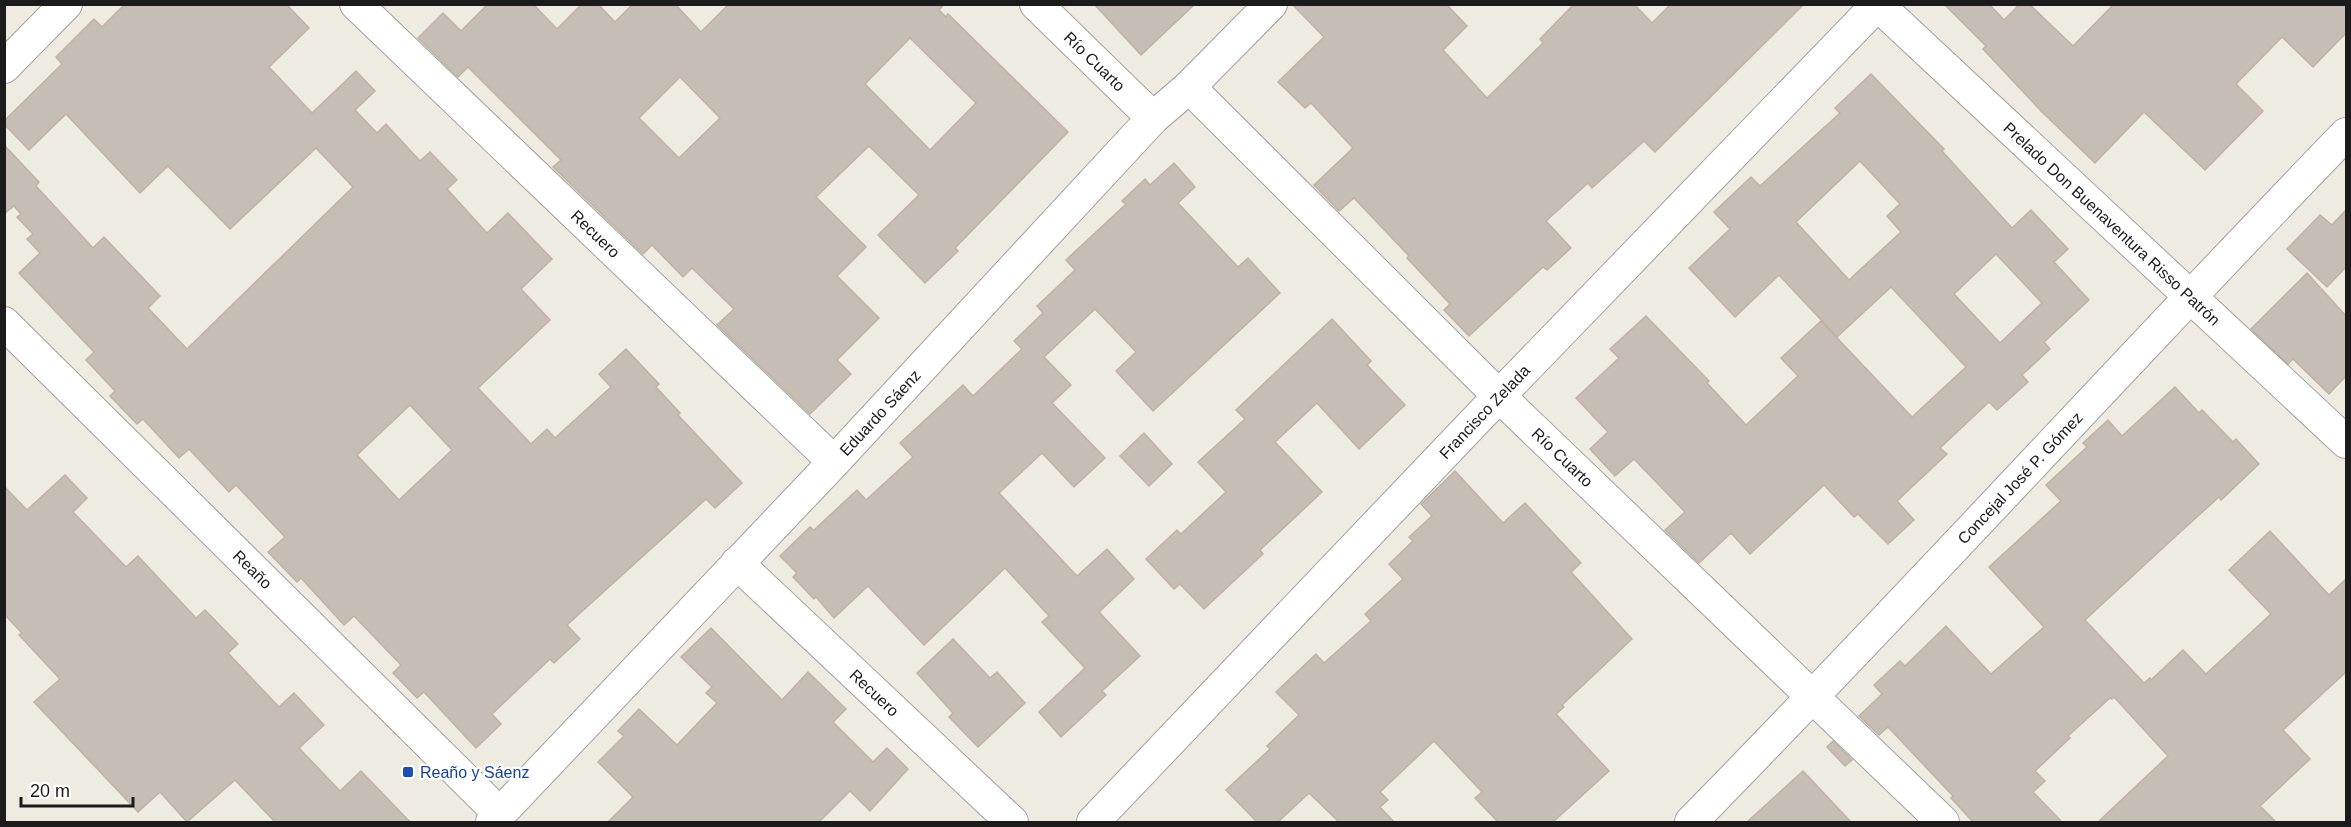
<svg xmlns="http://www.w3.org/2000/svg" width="2351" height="827" viewBox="0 0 2351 827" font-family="Helvetica,sans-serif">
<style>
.building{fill:#c5beb4;stroke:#bfb3a2;stroke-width:1.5;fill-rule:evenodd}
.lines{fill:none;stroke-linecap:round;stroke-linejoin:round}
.street-casing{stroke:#a2a2a2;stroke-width:34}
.street{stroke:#fff;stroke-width:32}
.transit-dot{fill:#1a4fb4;stroke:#fff;stroke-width:2}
.labels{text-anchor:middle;stroke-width:4.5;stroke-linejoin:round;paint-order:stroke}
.street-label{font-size:16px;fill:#1b1b1b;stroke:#fff}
.transit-label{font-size:16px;fill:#164399;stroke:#fff;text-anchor:start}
</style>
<rect width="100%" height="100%" fill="#eeebe0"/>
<g class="building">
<path d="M125,4H286L309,28L269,67L312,113L356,71L375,91L355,110L377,133L386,124L420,161L430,152L457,180L447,189L487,233L508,213L552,259L521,289L550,320L478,388L531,444L547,429L555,438L611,387L599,374L626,349L659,384L656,387L680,413L678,415L742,483L715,508L706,499L567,625L580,639L554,663L550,659L492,714L501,724L476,748L424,692L417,698L393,673L401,665L354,616L344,625L301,578L297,582L268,552L285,537L236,485L229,492L189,449L179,458L143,419L137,424L110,396L115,391L86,360L94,352L19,273L40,253L27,239L33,234L17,217L21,214L14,206L4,214V145L39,182L36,186L93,248L104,237L160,296L148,308L187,349L353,187L316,148L230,229L168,166L140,193L66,114L29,150L4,124V121L62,64L56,57L94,19L102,27ZM410,405L452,450L399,500L357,455Z"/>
<path d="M488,4H533L557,29L582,4H598L615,22L633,4H675L701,32L729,4H944L939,10L946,17L948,14L1068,132L955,248L958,251L925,283L878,235L919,195L869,146L816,197L866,247L837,276L879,318L837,360L851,374L810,414L717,325L734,309L692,268L683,277L652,245L643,254L553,167L561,160L468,67L458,77L418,38L443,13L461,31ZM910,38L976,103L930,150L865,84ZM680,77L720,118L679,158L639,118Z"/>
<path d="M1094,4H1195L1141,55Z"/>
<path d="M1292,4H1446L1467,26L1443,50L1487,98L1543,43L1540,39L1574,4H1634L1652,23L1671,4H1804L1655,152L1644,141L1592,188L1588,183L1546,221L1571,248L1547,270L1543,267L1469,336L1444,310L1450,304L1407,258L1409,256L1354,198L1339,211L1314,185L1353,148L1311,103L1305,108L1278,82L1324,37Z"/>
<path d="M1944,4H1989L2004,20L2020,4H2029L2073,46L2114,4H2346V33L2313,67L2282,37L2236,84L2263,111L2205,170L2144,112L2095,163L2041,111L1983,49L1986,46Z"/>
<path d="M1871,74L1944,149L1942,151L2012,228L2031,210L2068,249L2054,262L2089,300L2044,342L2050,349L2022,375L2028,382L1997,410L1989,402L1940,448L1947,454L1897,501L1914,520L1888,544L1858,514L1854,517L1824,485L1750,554L1731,533L1699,563L1665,530L1685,512L1634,459L1615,476L1590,449L1608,432L1576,398L1619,358L1610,349L1646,316L1709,381L1707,383L1746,425L1798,376L1781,358L1821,321L1912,417L1966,367L1891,287L1837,337L1779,275L1735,317L1689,268L1730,229L1714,212L1751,177L1760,186L1840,113L1835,108ZM1860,161L1900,204L1887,216L1901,232L1849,280L1796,222ZM1996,254L2042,303L2000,343L1954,294Z"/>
<path d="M1174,163L1195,187L1178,203L1238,267L1248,258L1280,293L1153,411L1116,371L1136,352L1095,309L1044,357L1071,385L1052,403L1105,458L1074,487L1042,453L999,493L1077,576L1107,549L1134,579L1099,612L1140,656L1102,691L1106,695L1061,737L1039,712L1085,668L1042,622L1049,616L1005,568L924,645L868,586L834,618L816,597L814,599L793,577L797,573L780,556L810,527L814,530L857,490L866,500L913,457L900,443L963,385L973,396L1022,349L1014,341L1043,313L1037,306L1075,270L1066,260L1126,204L1122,201L1145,179L1150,185Z"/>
<path d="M2346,210V267L2327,287L2287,249L2320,215L2332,225Z"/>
<path d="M2307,273L2346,316V376L2329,394L2293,359L2288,364L2251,329Z"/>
<path d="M1332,319L1371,361L1367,365L1405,405L1359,449L1317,403L1275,442L1322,492L1260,550L1263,554L1204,609L1180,584L1174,589L1146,559L1177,530L1181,534L1226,492L1198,462L1245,419L1236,410Z"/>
<path d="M2175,387L2199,413L2202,410L2233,442L2236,439L2259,464L2221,500L2219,497L2177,535L2085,620L2144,683L2150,678L2151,680L2183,650L2206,674L2271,614L2229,570L2270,531L2329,595L2346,579V672L2283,730L2310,759L2260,806L2276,822H2098L2168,756L2114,697L2112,699L2110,698L2068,736L2070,738L2035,771L2045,781L2033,792L2062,822H1973L1951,798L1953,796L1888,727L1879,735L1859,716L1882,694L1874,685L1900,661L1905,666L1946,626L1991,674L2044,627L1989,567L2061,501L2046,485L2087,447L2083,443L2108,420L2122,436Z"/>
<path d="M1144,433L1172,464L1149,486L1120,456Z"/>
<path d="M1455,471L1503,523L1525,503L1581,563L1571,572L1632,639L1562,705L1564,707L1556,714L1609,771L1553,822H1498L1475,798L1482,792L1434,741L1380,792L1388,800L1380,807L1394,822H1339L1309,793L1278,822H1257L1226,790L1270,749L1267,746L1299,715L1276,692L1316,654L1324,663L1371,621L1365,614L1403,579L1389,564L1413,541L1409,537L1432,516L1421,504Z"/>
<path d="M65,475L87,498L73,512L126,567L138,556L196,618L205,610L238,644L228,653L279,707L294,693L324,725L299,748L340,791L361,771L410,822H275L235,780L187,822L160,792L138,812L34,702L60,679L19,635L22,633L4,614V486L27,510Z"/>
<path d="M711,628L782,700L808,672L846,709L833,722L873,762L887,748L908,769L870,811L850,791L819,822H608L633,797L598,762L624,736L618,731L639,709L677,745L717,703L706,693L712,687L681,657Z"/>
<path d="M953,639L990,678L997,672L1025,703L978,747L949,717L953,713L917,673Z"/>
<path d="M1833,741L1852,760L1845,766L1827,747Z"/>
<path d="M1803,771L1851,822H1747Z"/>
</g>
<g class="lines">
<g class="street-casing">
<g id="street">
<path id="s1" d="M356,4L834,462"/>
<path id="s2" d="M1036,4L1153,118"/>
<path d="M4,67L66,4"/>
<path id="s3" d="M1189,87L1499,396L1943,822"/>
<path id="s4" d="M4,323L500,814"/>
<path id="s5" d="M737,563L1012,822"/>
<path id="s6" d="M492,822L834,462L1153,118L1189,87L1271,4"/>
<path id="s7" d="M1093,822L1499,396L1877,5V4L2346,442"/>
<path id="s8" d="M1691,822C1913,596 2126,361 2346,134"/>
</g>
</g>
<use href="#street" class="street"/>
</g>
<rect class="transit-dot" x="402" y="766" width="12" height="12" rx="3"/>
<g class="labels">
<g class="street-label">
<text dy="6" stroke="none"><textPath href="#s2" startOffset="82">Río Cuarto</textPath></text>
<text dy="6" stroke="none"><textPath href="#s7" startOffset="1455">Prelado Don Buenaventura Risso Patrón</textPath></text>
<text dy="6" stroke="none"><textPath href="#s1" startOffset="332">Recuero</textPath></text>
<text dy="6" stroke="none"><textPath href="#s6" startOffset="564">Eduardo Sáenz</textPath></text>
<text dy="6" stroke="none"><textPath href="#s7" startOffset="567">Francisco Zelada</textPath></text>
<text dy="6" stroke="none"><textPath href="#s3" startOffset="526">Río Cuarto</textPath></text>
<text dy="6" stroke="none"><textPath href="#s8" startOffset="476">Concejal José P. Gómez</textPath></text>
<text dy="6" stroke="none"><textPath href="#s4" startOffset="350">Reaño</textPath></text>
<text dy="6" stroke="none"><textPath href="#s5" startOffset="189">Recuero</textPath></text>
</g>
<g class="transit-label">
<text x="420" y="778">Reaño y Sáenz</text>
</g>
</g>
<rect width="2351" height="827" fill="none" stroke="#1b1b1b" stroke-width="12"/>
<path d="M21 797v9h112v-9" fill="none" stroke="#1b1b1b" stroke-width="3"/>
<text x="30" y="797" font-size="18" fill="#1b1b1b" stroke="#ffffff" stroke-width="4.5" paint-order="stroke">20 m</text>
</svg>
